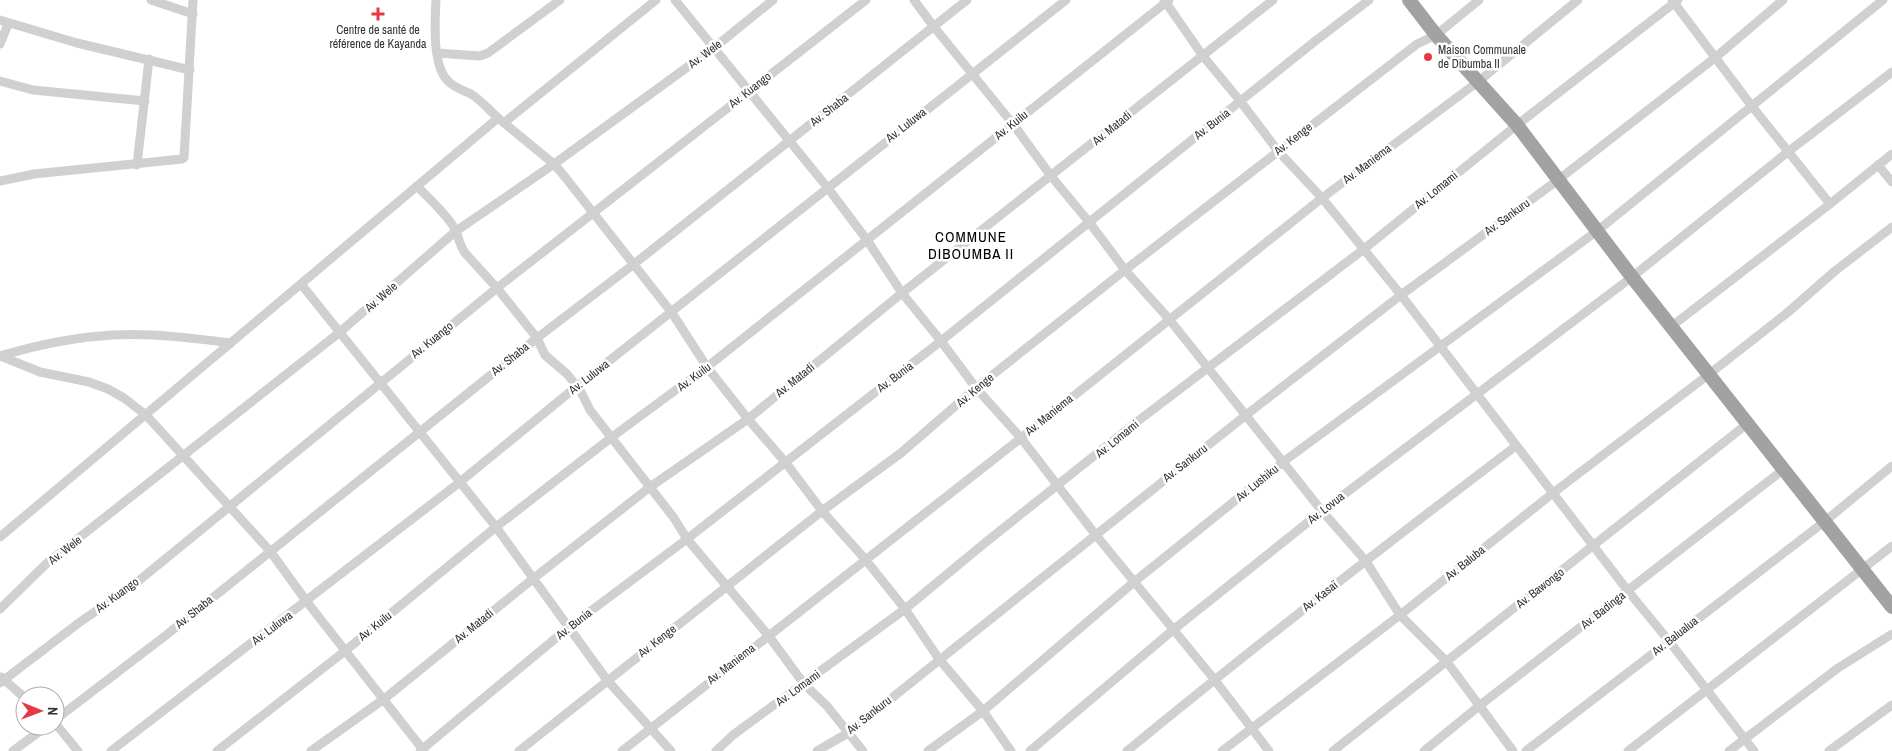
<svg xmlns="http://www.w3.org/2000/svg" width="1892" height="751" viewBox="0 0 1892 751" font-family="'Archivo Narrow',sans-serif">
<style>
.lines{fill:none;stroke-linecap:round;stroke-linejoin:round}
.minor{stroke:#d0d0d0;stroke-width:9}
.trunk{stroke:#a2a2a2;stroke-width:14}
.poi-dot{fill:#e63946;stroke:#fff;stroke-width:2}
.labels{text-anchor:middle;stroke-width:5;stroke-linejoin:round;paint-order:stroke}
.poi-label{font-size:12px;fill:#333;stroke:#fff}
.street-label{font-size:12px;fill:#333;stroke:#fff}
.quarter-label{font-size:15px;letter-spacing:1px;fill:#000;stroke:#fff}
</style>
<rect width="100%" height="100%" fill="#fff"/>
<g class="lines">
<g class="minor">
<path d="M151,0L193,14"/>
<path d="M675,0L827,187L867,240L902,293L941,341L976,388L1021,438L1095,534L1214,679L1269,751"/>
<path d="M914,0L934,27L1013,124L1051,176L1089,222L1125,270L1169,319L1322,511L1365,560L1400,615L1447,662L1513,751"/>
<path d="M1164,0L1203,56L1241,102L1278,151L1322,198L1401,295L1628,591L1669,641L1754,751"/>
<path d="M1672,0L1751,105L1830,204"/>
<path d="M0,20L77,43L190,70"/>
<path d="M0,44L8,24"/>
<path d="M437,53L480,56L488,53L560,0"/>
<path d="M0,81L33,90L145,101"/>
<path d="M498,118L554,164L565,177L672,313L707,367L748,419L786,463L822,511L865,559L905,609L939,659L983,711L1011,751"/>
<path d="M505,122L656,0"/>
<path d="M137,165L149,59"/>
<path d="M1878,165L1892,182"/>
<path d="M0,181L34,174L182,159L184,158L193,0"/>
<path d="M417,186C428,198 449,216 456,231C459,239 460,246 465,253L497,288L537,338L545,355L567,374L580,390L590,410L674,518L687,539L768,635L804,684L827,706L863,751"/>
<path d="M301,284L496,527L607,680L671,751"/>
<path d="M1672,326L1830,204L1892,154"/>
<path d="M0,356L40,372L89,382L108,389L124,398L146,415L270,551L307,602L424,751"/>
<path d="M0,356C37,345 75,337 113,335C152,333 192,338 231,343"/>
<path d="M0,537L498,118C489,110 481,100 471,94C463,90 454,88 447,80C432,63 435,22 436,0"/>
<path d="M0,609L47,563L340,332L456,231L554,164L715,47L773,0"/>
<path d="M1,677L25,698"/>
<path d="M0,683L80,622L131,587L497,288L866,0"/>
<path d="M55,720L165,636L537,338L634,264L967,0"/>
<path d="M55,723L78,751"/>
<path d="M13,751L47,726"/>
<path d="M111,751L460,482L576,387L1066,0"/>
<path d="M217,751L345,651L496,527L612,437L707,367L1169,0"/>
<path d="M311,751L384,699L534,578L650,487L748,419L902,293L1273,0"/>
<path d="M420,751L568,628L687,539L941,341L1314,42L1369,0"/>
<path d="M519,751L822,511L901,453L976,388L1125,270L1417,44L1436,35L1479,0"/>
<path d="M622,751L1021,438L1322,198L1479,81L1578,0"/>
<path d="M716,751L733,735L905,609L986,542L1134,424L1364,249L1517,125L1678,0"/>
<path d="M817,751L848,733L1246,415L1401,295L1558,180L1716,57L1783,0"/>
<path d="M928,751L983,711L1134,582L1283,462L1597,231L1883,0"/>
<path d="M1030,751L1173,630L1322,511L1632,277L1789,151L1892,72"/>
<path d="M1127,751C1255,646 1385,545 1516,446"/>
<path d="M1222,751L1400,615L1553,493L1708,375L1787,313L1835,271L1892,227"/>
<path d="M1333,751L1747,424"/>
<path d="M1424,751L1479,706L1784,469"/>
<path d="M1526,751L1824,522L1892,466"/>
<path d="M1628,751L1892,546"/>
<path d="M1729,751L1838,668L1892,634"/>
<path d="M1829,751L1892,705"/>
</g>
<path class="trunk" d="M1409,0L1436,35L1517,125L1632,277L1892,607"/>
</g>
<g class="poi-dot">
<path d="M375.5 6.5h5v5h5v5h-5v5h-5v-5h-5v-5h5z"/>
<circle cx="1428" cy="57" r="5"/>
</g>
<g class="labels">
<g class="poi-label">
<text x="378" y="34">Centre de santé de<tspan x="378" dy="14">référence de Kayanda</tspan></text>
<text x="1438" y="54" text-anchor="start">Maison Communale<tspan x="1438" dy="14">de Dibumba II</tspan></text>
</g>
<g class="street-label">
<text transform="translate(705 54) rotate(-37)" y="4">Av. Wele</text>
<text transform="translate(750 90) rotate(-38)" y="4">Av. Kuango</text>
<text transform="translate(829 110) rotate(-38)" y="4">Av. Shaba</text>
<text transform="translate(1212 124) rotate(-38)" y="4">Av. Bunia</text>
<text transform="translate(906 125) rotate(-38)" y="4">Av. Luluwa</text>
<text transform="translate(1011 125) rotate(-39)" y="4">Av. Kuilu</text>
<text transform="translate(1112 128) rotate(-39)" y="4">Av. Matadi</text>
<text transform="translate(1293 139) rotate(-38)" y="4">Av. Kenge</text>
<text transform="translate(1367 164) rotate(-37)" y="4">Av. Maniema</text>
<text transform="translate(1436 190) rotate(-39)" y="4">Av. Lomami</text>
<text transform="translate(1507 217) rotate(-36)" y="4">Av. Sankuru</text>
<text transform="translate(381 297) rotate(-41)" y="4">Av. Wele</text>
<text transform="translate(432 340) rotate(-39)" y="4">Av. Kuango</text>
<text transform="translate(510 359) rotate(-39)" y="4">Av. Shaba</text>
<text transform="translate(589 377) rotate(-38)" y="4">Av. Luluwa</text>
<text transform="translate(694 377) rotate(-37)" y="4">Av. Kuilu</text>
<text transform="translate(895 377) rotate(-37)" y="4">Av. Bunia</text>
<text transform="translate(795 380) rotate(-39)" y="4">Av. Matadi</text>
<text transform="translate(975 390) rotate(-40)" y="4">Av. Kenge</text>
<text transform="translate(1049 415) rotate(-39)" y="4">Av. Maniema</text>
<text transform="translate(1117 439) rotate(-39)" y="4">Av. Lomami</text>
<text transform="translate(1185 463) rotate(-38)" y="4">Av. Sankuru</text>
<text transform="translate(1257 483) rotate(-39)" y="4">Av. Lushiku</text>
<text transform="translate(1326 508) rotate(-38)" y="4">Av. Lovua</text>
<text transform="translate(65 550) rotate(-38)" y="4">Av. Wele</text>
<text transform="translate(1465 563) rotate(-39)" y="4">Av. Baluba</text>
<text transform="translate(1540 588) rotate(-38)" y="4">Av. Bawongo</text>
<text transform="translate(117 595) rotate(-36)" y="4">Av. Kuango</text>
<text transform="translate(1320 596) rotate(-38)" y="4">Av. Kasaï</text>
<text transform="translate(1603 610) rotate(-38)" y="4">Av. Badinga</text>
<text transform="translate(194 612) rotate(-39)" y="4">Av. Shaba</text>
<text transform="translate(574 624) rotate(-38)" y="4">Av. Bunia</text>
<text transform="translate(375 626) rotate(-39)" y="4">Av. Kuilu</text>
<text transform="translate(474 626) rotate(-39)" y="4">Av. Matadi</text>
<text transform="translate(272 628) rotate(-37)" y="4">Av. Luluwa</text>
<text transform="translate(1675 636) rotate(-38)" y="4">Av. Balualua</text>
<text transform="translate(657 641) rotate(-38)" y="4">Av. Kenge</text>
<text transform="translate(731 664) rotate(-38)" y="4">Av. Maniema</text>
<text transform="translate(798 688) rotate(-36)" y="4">Av. Lomami</text>
<text transform="translate(869 715) rotate(-38)" y="4">Av. Sankuru</text>
</g>
<g class="quarter-label">
<text x="971" y="242">COMMUNE<tspan x="971" dy="17">DIBOUMBA II</tspan></text>
</g>
</g>
<g transform="translate(40 711) rotate(91)"><circle r="24" fill="#ffffff" stroke="#adadad"/>
<path d="M0-4L9 19L0 12L-9 19Z" fill="#e63946"/>
<text y="-8" font-size="14" font-weight="bold" text-anchor="middle" fill="#333333">N</text>
</g>
</svg>
